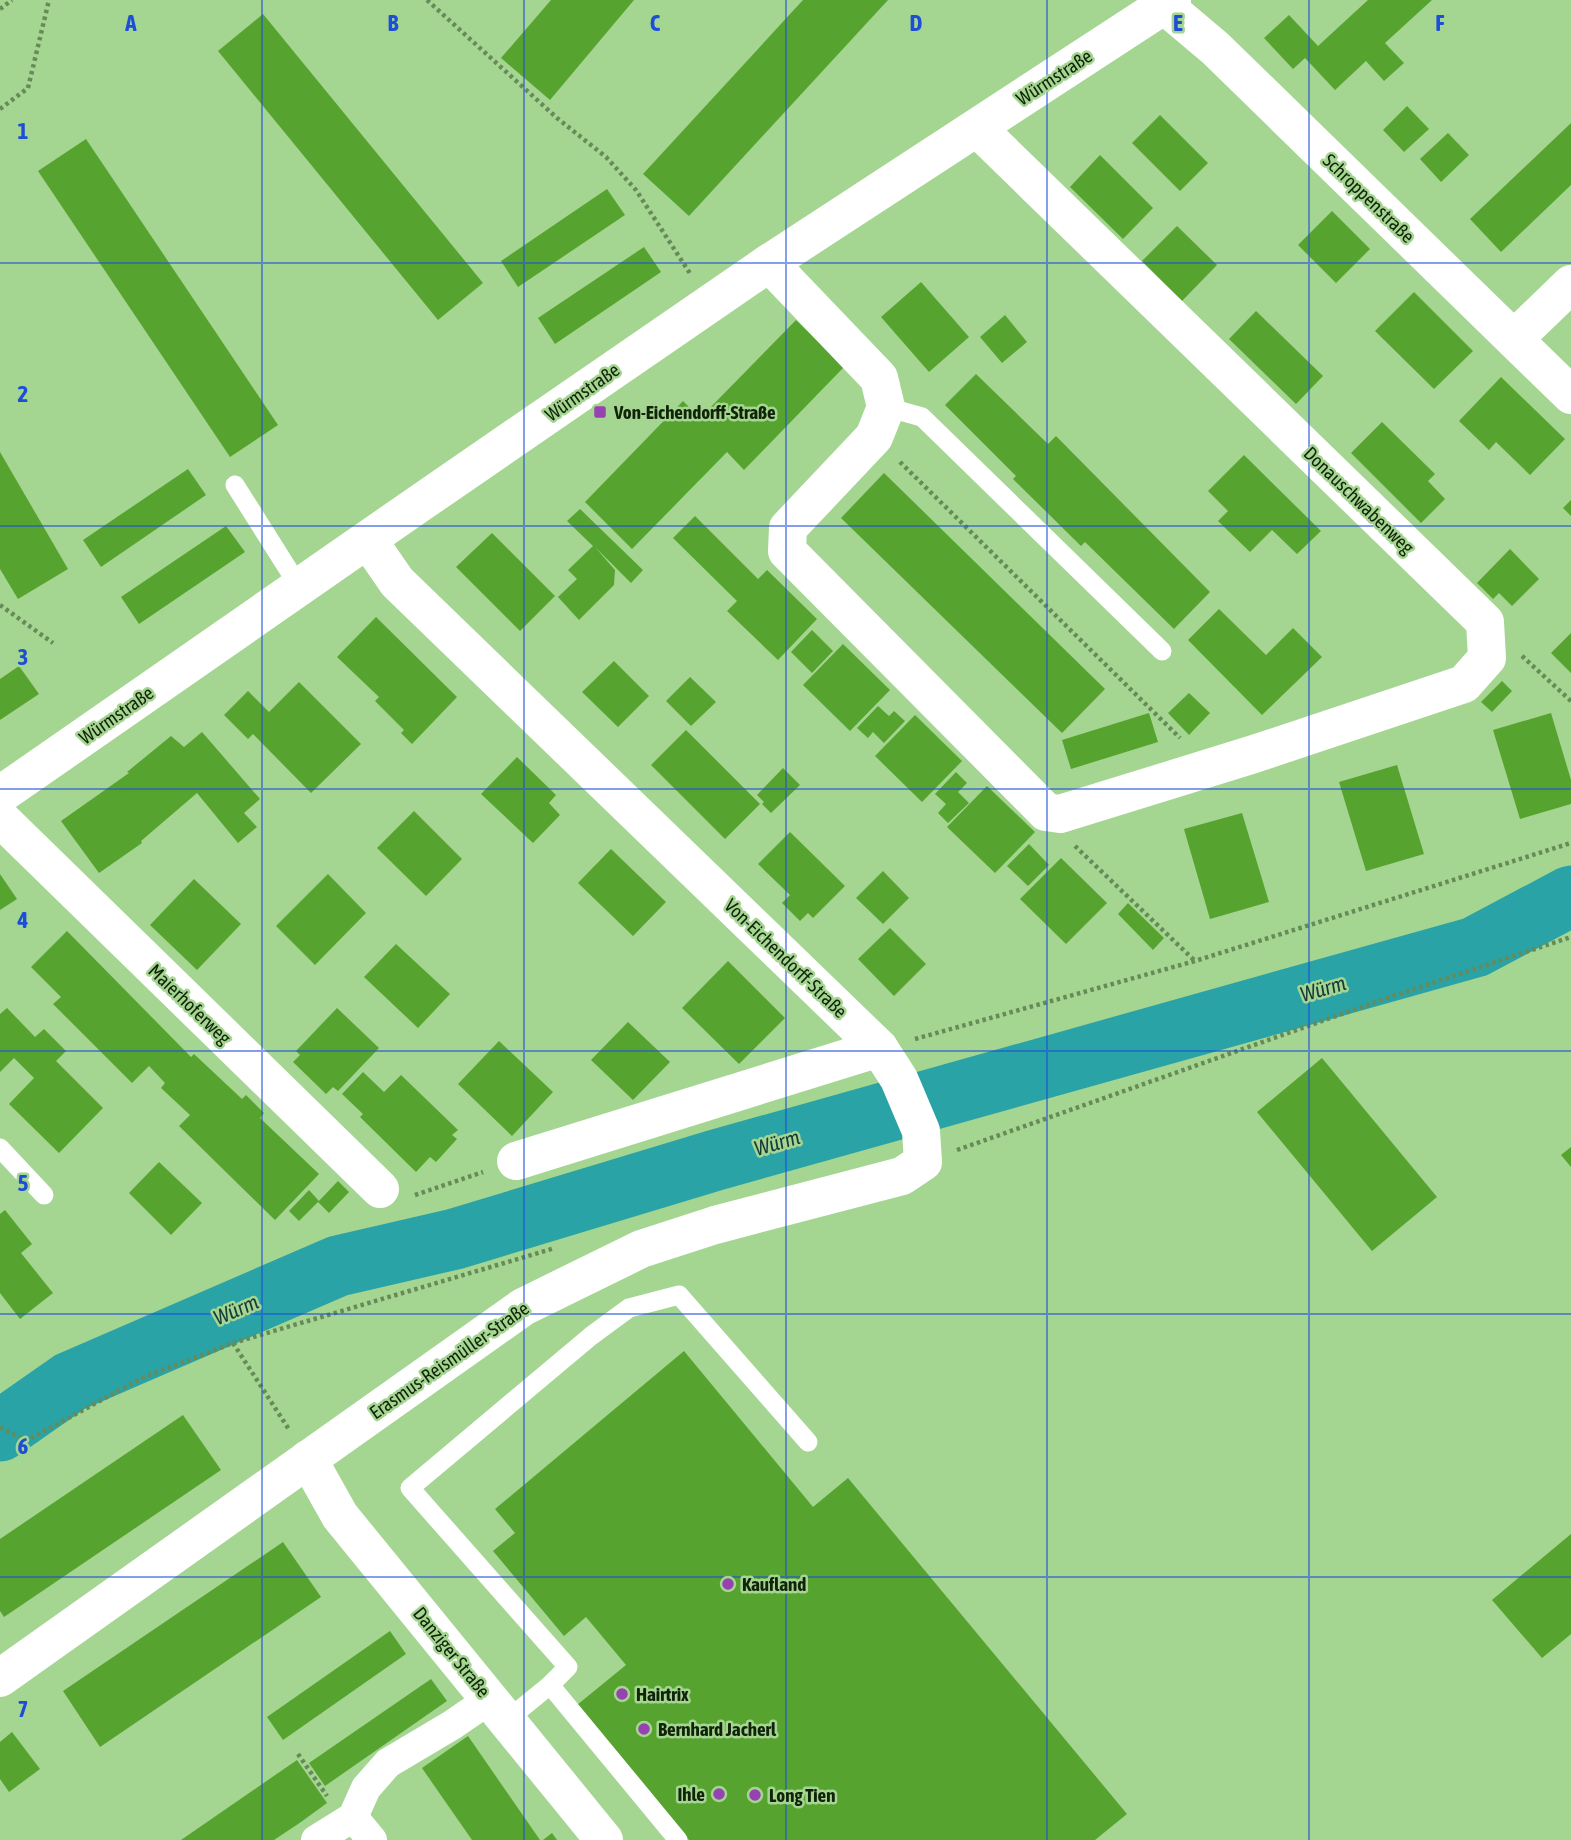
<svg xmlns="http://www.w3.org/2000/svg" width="1571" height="1840" viewBox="0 0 1571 1840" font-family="'Asap Condensed',sans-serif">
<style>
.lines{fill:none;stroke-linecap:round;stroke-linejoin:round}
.river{stroke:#29a3a6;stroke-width:61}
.building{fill:#56a42f}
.path{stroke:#678b58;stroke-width:4.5;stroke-dasharray:3.5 3.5;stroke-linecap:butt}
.service{stroke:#fff;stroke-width:19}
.pedestrian{stroke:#fff;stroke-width:30}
.minor{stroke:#fff;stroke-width:38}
.grid{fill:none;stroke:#1d4ed8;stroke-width:2;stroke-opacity:0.55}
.poi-dot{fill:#9642b0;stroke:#a4d591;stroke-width:2.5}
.labels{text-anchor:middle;stroke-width:5;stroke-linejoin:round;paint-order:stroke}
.street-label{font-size:19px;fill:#112409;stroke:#a4d591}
.poi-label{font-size:19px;font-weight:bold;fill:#112409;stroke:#a4d591;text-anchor:start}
.water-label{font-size:21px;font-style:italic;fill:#173a3a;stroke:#a4d591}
.grid-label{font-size:23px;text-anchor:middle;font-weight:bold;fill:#1d4ed8;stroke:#a4d591;stroke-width:5;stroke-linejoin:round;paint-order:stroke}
</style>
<rect width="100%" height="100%" fill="#a4d591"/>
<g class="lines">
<path class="river" d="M0,1431L70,1382L338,1266L455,1239L716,1160L1475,947L1571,896"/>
</g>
<g class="building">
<path d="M551,0H634L550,100L501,58Z"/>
<path d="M803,0H888L689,216L643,174Z"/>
<path d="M1368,0H1432L1385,43L1404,63L1384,81L1366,61L1335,90L1305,58L1293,69L1264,38L1289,15L1318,46Z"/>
<path d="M263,14L483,283L438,320L218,51Z"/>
<path d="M1407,106L1429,129L1404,152L1383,130Z"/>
<path d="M1160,115L1208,163L1180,191L1132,143Z"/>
<path d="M1571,123V185L1501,252L1470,219Z"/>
<path d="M1448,133L1469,155L1441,182L1420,159Z"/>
<path d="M86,139L278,425L230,457L38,171Z"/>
<path d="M1100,155L1153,208L1123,239L1070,187Z"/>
<path d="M607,189L625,215L518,287L501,261Z"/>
<path d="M1332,211L1370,249L1336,283L1298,245Z"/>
<path d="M1177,226L1217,265L1182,301L1142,261Z"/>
<path d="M644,247L661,272L555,344L538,318Z"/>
<path d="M921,282L969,337L929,372L881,317Z"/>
<path d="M1414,292L1473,351L1434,389L1375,331Z"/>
<path d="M1256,311L1323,376L1296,404L1229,339Z"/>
<path d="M1005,315L1027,342L1002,363L980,337Z"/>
<path d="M796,320L844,367L744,470L727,452L632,549L585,502L683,401L700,418Z"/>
<path d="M976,374L1048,444L1056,436L1210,592L1174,629L1085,542L1081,546L1013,479L1016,476L945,405Z"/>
<path d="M1501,377L1565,439L1530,475L1496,442L1489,450L1459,421Z"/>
<path d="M1382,422L1435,474L1428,481L1445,499L1421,523L1351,453Z"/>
<path d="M0,452L68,569L18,599L0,569Z"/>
<path d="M1244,455L1321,531L1297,554L1272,530L1250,552L1218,521L1228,511L1208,491Z"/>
<path d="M188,469L206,495L101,567L83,540Z"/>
<path d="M884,473L1105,689L1062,733L841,518Z"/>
<path d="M1571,500V516L1563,508Z"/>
<path d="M580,509L643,570L631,583L595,547L615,570L614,585L579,620L558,597L577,579L568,570L593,546L567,521Z"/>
<path d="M695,516L758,579L767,570L817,619L778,660L727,611L737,601L673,538Z"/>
<path d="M226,526L245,552L139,624L121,597Z"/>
<path d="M492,533L555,596L520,631L456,567Z"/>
<path d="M1510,549L1539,579L1512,606L1499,593L1493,599L1477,583Z"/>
<path d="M1219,609L1266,655L1293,628L1322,657L1262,715L1188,640Z"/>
<path d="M376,617L457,697L412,744L401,733L404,730L375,701L379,697L337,657Z"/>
<path d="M812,630L833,651L812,673L791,652Z"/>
<path d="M1571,633V673L1551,653Z"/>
<path d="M843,644L890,690L850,731L803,685Z"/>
<path d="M614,661L649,696L618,727L582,692Z"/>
<path d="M19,666L39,694L0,720V679Z"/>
<path d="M690,677L716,702L691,726L666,701Z"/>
<path d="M1502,681L1512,691L1492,712L1481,702Z"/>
<path d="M299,682L361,744L311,793L253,734L248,739L224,715L248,691L269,712Z"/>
<path d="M1189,693L1210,713L1189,735L1168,713Z"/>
<path d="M878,706L889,716L894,711L905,721L884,743L873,732L868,738L857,728Z"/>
<path d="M1149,713L1158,742L1071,769L1062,740Z"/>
<path d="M1551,713L1571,780V804L1520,819L1493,730Z"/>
<path d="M915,715L962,761L922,802L875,756Z"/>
<path d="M686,730L760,804L725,839L651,765Z"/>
<path d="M202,732L260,799L244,813L257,827L238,843L197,793L141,841L142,843L99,873L61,821L129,773L127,772L171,736L184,747Z"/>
<path d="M517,757L556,795L549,803L560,815L533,843L481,794Z"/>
<path d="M1397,765L1424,854L1366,871L1339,782Z"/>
<path d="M783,768L800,785L771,813L762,804L764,802L757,795Z"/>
<path d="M956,772L967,783L958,792L969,803L948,823L938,813L946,804L935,794Z"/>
<path d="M987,786L1035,832L995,873L947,827Z"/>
<path d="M414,811L462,859L426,896L377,848Z"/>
<path d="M1242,813L1269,902L1210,919L1184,829Z"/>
<path d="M790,832L845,886L813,918L808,913L800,921L782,903L790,895L758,864Z"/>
<path d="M1029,844L1049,865L1028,886L1007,866Z"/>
<path d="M611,849L666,902L633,936L578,883Z"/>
<path d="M1061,858L1107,903L1066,944L1020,899Z"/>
<path d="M883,871L909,898L883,924L856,898Z"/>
<path d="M0,874L17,899L0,910Z"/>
<path d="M328,874L366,913L315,965L276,926Z"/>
<path d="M194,879L241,924L197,970L150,925Z"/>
<path d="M1128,903L1164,938L1153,950L1118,914Z"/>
<path d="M890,928L926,964L894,996L858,959Z"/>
<path d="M67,931L191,1057L194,1054L242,1099L246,1095L264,1113L260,1118L319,1174L275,1220L179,1126L190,1115L161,1088L165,1083L149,1066L132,1083L53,1004L61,997L31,967Z"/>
<path d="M396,944L450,994L418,1028L364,977Z"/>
<path d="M728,961L785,1018L739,1064L682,1008Z"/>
<path d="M7,1008L35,1037L44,1029L66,1051L56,1061L103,1108L59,1153L9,1104L34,1078L14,1058L0,1072V1014Z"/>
<path d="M337,1008L379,1048L338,1091L333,1087L326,1094L293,1062L300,1055L296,1051Z"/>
<path d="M628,1022L670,1062L633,1100L591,1060Z"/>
<path d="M499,1041L553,1092L512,1136L458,1084Z"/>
<path d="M1322,1058L1437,1197L1372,1251L1257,1112Z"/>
<path d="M363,1072L384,1092L401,1075L458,1130L452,1135L457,1139L436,1162L430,1157L416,1172L360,1117L363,1114L342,1094Z"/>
<path d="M1571,1147V1167L1561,1155Z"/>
<path d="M159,1162L202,1203L171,1235L129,1193Z"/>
<path d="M338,1181L349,1192L329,1213L318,1202Z"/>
<path d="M309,1190L319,1201L299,1221L289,1211Z"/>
<path d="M5,1210L32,1244L21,1253L53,1293L20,1319L0,1293V1214Z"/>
<path d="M684,1351L813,1507L848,1478L1127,1814L1095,1840H689L577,1705L626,1665L586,1617L564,1636L493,1551L515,1533L495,1509Z"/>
<path d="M183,1415L221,1470L4,1617L0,1611V1539Z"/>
<path d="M1571,1534V1634L1542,1658L1492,1600Z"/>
<path d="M283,1542L321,1597L100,1747L63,1691Z"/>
<path d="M390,1631L406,1654L283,1740L267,1717Z"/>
<path d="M431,1679L447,1701L325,1786L309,1763Z"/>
<path d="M12,1732L40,1769L9,1792L0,1779V1742Z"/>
<path d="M468,1736L540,1840H472L440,1794L422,1768Z"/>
<path d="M297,1760L327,1803L301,1822L274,1840H181Z"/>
<path d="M552,1833L557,1840H543Z"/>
</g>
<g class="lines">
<g class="path">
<path d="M427,0L557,118L606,157L636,190L691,275"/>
<path d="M0,9L12,0"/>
<path d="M0,109L28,88L49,0"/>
<path d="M900,462L1180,738"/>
<path d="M0,605L53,643"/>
<path d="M1522,656L1571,701"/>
<path d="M1075,846L1195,961"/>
<path d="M915,1039L1195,961L1571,843"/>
<path d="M957,1150L1390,997L1571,937"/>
<path d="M415,1195L483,1172"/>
<path d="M233,1343L290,1431"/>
<path d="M0,1427L26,1441L142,1378L233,1343L555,1248"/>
<path d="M298,1754L327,1796"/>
</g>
<g class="service">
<path d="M886,407L922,417L1162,651"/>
<path d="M235,485L300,588"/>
<path d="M0,1148L44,1195"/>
<path d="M507,1720L550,1685"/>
<path d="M678,1840L550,1685L568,1667L410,1488L591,1336L629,1308L679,1295L808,1442"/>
</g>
<g class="pedestrian">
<path d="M353,1817L372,1840"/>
<path d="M316,1840L353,1817L366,1788L388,1763L452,1725L490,1699"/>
</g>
<g class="minor">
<path d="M1158,0L1215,48L1571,395"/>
<path d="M769,263L879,378L886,407L874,437L788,528L787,551L1046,812L1060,814L1254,754L1464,684L1487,658L1485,622L977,128"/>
<path d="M1514,339L1571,284"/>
<path d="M0,795L423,501L769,263L1172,0"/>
<path d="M0,818L380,1189"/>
<path d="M516,1161L879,1048"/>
<path d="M308,1459L340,1516L604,1840"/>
<path d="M0,1678L523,1307L641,1249L715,1225L902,1176L923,1162L921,1131L899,1079L879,1048L397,582L368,540"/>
</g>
</g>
<path class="grid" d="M262,0V1840M524,0V1840M786,0V1840M1047,0V1840M1309,0V1840M0,263H1571M0,526H1571M0,789H1571M0,1051H1571M0,1314H1571M0,1577H1571"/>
<g class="poi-dot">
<rect x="593" y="405" width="14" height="14" rx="3.5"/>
<circle cx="728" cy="1584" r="7"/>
<circle cx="622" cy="1694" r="7"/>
<circle cx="644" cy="1729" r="7"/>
<circle cx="719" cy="1794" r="7"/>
<circle cx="755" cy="1795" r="7"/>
</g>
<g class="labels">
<g class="street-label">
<text transform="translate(1054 77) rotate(-33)" y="7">Würmstraße</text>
<text transform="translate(1369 198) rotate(44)" y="7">Schroppenstraße</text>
<text transform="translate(582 392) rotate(-35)" y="7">Würmstraße</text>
<text transform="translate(1359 500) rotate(44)" y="7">Donauschwabenweg</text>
<text transform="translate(116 715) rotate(-35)" y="7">Würmstraße</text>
<text transform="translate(786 958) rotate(44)" y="7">Von-Eichendorff-Straße</text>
<text transform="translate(190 1004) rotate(44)" y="7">Maierhoferweg</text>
<text transform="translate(449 1360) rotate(-35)" y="7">Erasmus-Reismüller-Straße</text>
<text transform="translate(452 1652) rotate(51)" y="7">Danziger Straße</text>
</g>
<g class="poi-label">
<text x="614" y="419">Von-Eichendorff-Straße</text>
<text x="742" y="1591">Kaufland</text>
<text x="636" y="1701">Hairtrix</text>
<text x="658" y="1736">Bernhard Jacherl</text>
<text x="705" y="1801" text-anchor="end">Ihle</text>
<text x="769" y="1802">Long Tien</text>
</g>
<g class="water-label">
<text transform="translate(1323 989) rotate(-16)" y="7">Würm</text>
<text transform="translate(777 1143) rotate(-16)" y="7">Würm</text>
<text transform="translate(236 1310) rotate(-23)" y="7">Würm</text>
</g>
</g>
<g class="grid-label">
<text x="131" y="31">A</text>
<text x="393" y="31">B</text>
<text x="655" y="31">C</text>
<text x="916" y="31">D</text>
<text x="1178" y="31">E</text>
<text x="1440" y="31">F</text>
<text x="23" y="139">1</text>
<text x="23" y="402">2</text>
<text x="23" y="665">3</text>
<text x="23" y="928">4</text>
<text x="23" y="1191">5</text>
<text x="23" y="1454">6</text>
<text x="23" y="1717">7</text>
</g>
</svg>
